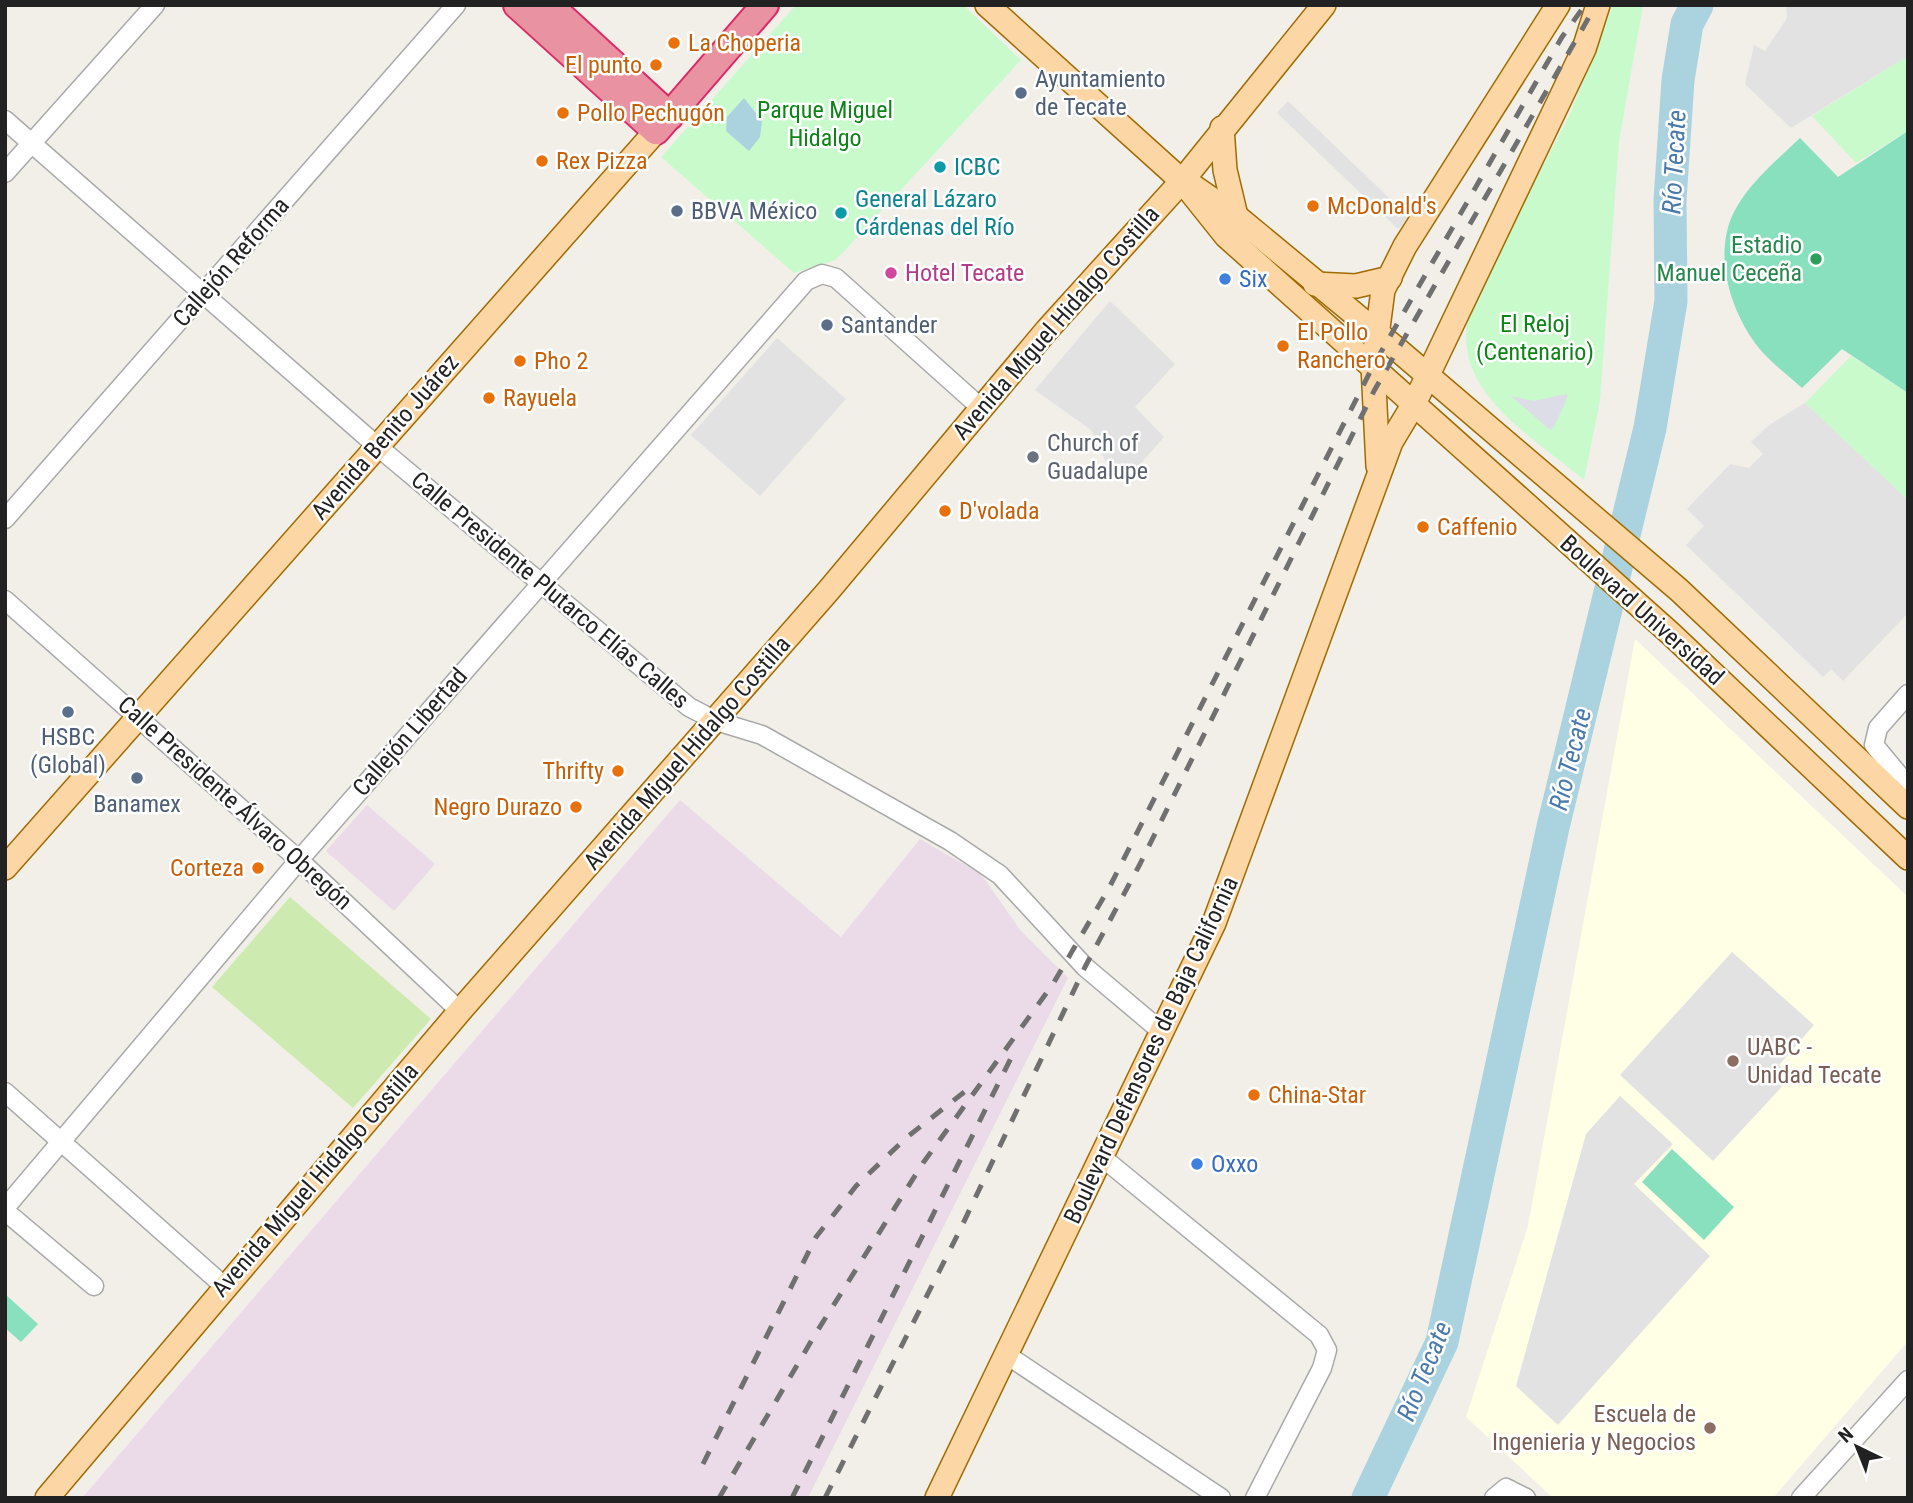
<svg xmlns="http://www.w3.org/2000/svg" width="1913" height="1503" viewBox="0 0 1913 1503" font-family="'Roboto Condensed',sans-serif">
<style>
.industrial{fill:#ebdbe8}
.education{fill:#ffffe5}
.grass{fill:#cdebb0}
.park{fill:#c8facc}
.pitch{fill:#88e0be}
.parking{fill:#e2e2e2}
.plaza{fill:#dddde8}
.water{fill:#aad3df}
.lines{fill:none;stroke-linecap:round;stroke-linejoin:round}
.river{stroke:#aad3df;stroke-width:33}
.minor-casing{stroke:#a9a9a9;stroke-width:21}
.major-casing{stroke:#a06b00;stroke-width:26}
.highway-casing{stroke:#dc2a67;stroke-width:30}
.minor{stroke:#fff;stroke-width:18}
.major{stroke:#fcd6a4;stroke-width:23}
.highway{stroke:#e892a2;stroke-width:26}
.rail{stroke:#707070;stroke-width:5;stroke-dasharray:14 14;stroke-linecap:butt}
.food-dot{fill:#e8710a;stroke:#fff;stroke-width:2.5}
.service-dot{fill:#5c6f8a;stroke:#fff;stroke-width:2.5}
.culture-dot{fill:#0f9aa8;stroke:#fff;stroke-width:2.5}
.leisure-dot{fill:#2e9e5b;stroke:#fff;stroke-width:2.5}
.hotel-dot{fill:#d1479c;stroke:#fff;stroke-width:2.5}
.shop-dot{fill:#3f7fe0;stroke:#fff;stroke-width:2.5}
.worship-dot{fill:#6b7280;stroke:#fff;stroke-width:2.5}
.education-dot{fill:#8d6e63;stroke:#fff;stroke-width:2.5}
.labels{text-anchor:middle;stroke-width:5;stroke-linejoin:round;paint-order:stroke}
.food-label{font-size:24px;fill:#c56008;stroke:#fff;text-anchor:start}
.service-label{font-size:24px;fill:#4e5e75;stroke:#fff;text-anchor:start}
.park-label{font-size:24px;fill:#0c8416;stroke:#fff}
.culture-label{font-size:24px;fill:#0d838f;stroke:#fff;text-anchor:start}
.leisure-label{font-size:24px;fill:#27864d;stroke:#fff;text-anchor:end}
.street-label{font-size:24px;fill:#222;stroke:#fff}
.hotel-label{font-size:24px;fill:#b23c85;stroke:#fff;text-anchor:start}
.shop-label{font-size:24px;fill:#366cbe;stroke:#fff;text-anchor:start}
.worship-label{font-size:24px;fill:#5b616d;stroke:#fff;text-anchor:start}
.education-label{font-size:24px;fill:#785e54;stroke:#fff;text-anchor:start}
.water-label{font-size:26px;font-style:italic;fill:#4a7aab;stroke:#fff}
</style>
<rect width="100%" height="100%" fill="#f2efe9"/>
<g class="industrial">
<path d="M680,800L841,937L920,839L981,874L1021,931L1068,978L808,1498H82Z"/>
<path d="M367,805L435,864L394,911L326,851Z"/>
</g>
<path class="education" d="M1635,639L1908,897V1341L1773,1498H1553L1466,1417L1528,1226Z"/>
<path class="grass" d="M290,897L431,1019L353,1108L212,987Z"/>
<g class="park">
<path d="M796,5H963L1021,60L836,260L794,273L661,157Z"/>
<path d="M1613,5H1643L1619,141L1600,400L1584,480C1527,432 1441,387 1473,300L1570,114Z"/>
<path d="M1908,56V131L1856,163L1812,116Z"/>
<path d="M1851,356L1908,393V500L1805,403Z"/>
</g>
<g class="pitch">
<path d="M1908,131V393L1842,349L1802,388C1788,375 1770,362 1758,347C1730,311 1712,253 1735,210C1750,182 1777,160 1800,138L1838,177Z"/>
<path d="M1672,1149L1734,1207L1704,1240L1642,1182Z"/>
<path d="M5,1294L38,1324L21,1342L5,1328Z"/>
</g>
<g class="parking">
<path d="M1786,5H1908V56L1791,128L1745,84L1754,45L1765,51L1787,18Z"/>
<path d="M1288,101L1409,217L1398,229L1277,113Z"/>
<path d="M1110,301L1175,364L1135,407L1164,437L1128,478L1105,460L1091,430L1035,390Z"/>
<path d="M777,338L846,399L760,496L691,435Z"/>
<path d="M1805,403L1908,500V613L1843,681L1831,669L1823,677L1686,545L1704,526L1687,509L1730,464L1749,468L1763,454L1751,442L1769,425Z"/>
<path d="M1732,952L1814,1025L1779,1065L1791,1077L1713,1161L1620,1075Z"/>
<path d="M1620,1096L1673,1144L1634,1184L1710,1256L1558,1425L1516,1386L1586,1134Z"/>
</g>
<path class="plaza" d="M1566,394L1568,396L1554,427L1550,430L1511,396L1534,401Z"/>
<path class="water" d="M744,98L762,121L760,137L749,151L726,131L727,117Z"/>
<g class="lines">
<path class="river" d="M1368,1498L1442,1342L1553,827L1650,428L1671,301L1670,200L1678,80L1687,24L1697,5"/>
<g class="minor-casing">
<g id="minor">
<path d="M5,120L377,446L689,707L716,721L762,735L950,841L1000,875L1085,967L1161,1031"/>
<path d="M5,173L155,5"/>
<path d="M5,519L456,5"/>
<path d="M5,600L299,860L460,1011"/>
<path d="M1908,694L1878,728L1874,745L1908,786"/>
<path d="M5,1092L224,1286"/>
<path d="M1103,1158L1319,1335L1327,1350L1322,1368L1255,1498"/>
<path d="M5,1208L299,860L806,281L822,274L836,278L980,407"/>
<path d="M5,1211L94,1286"/>
<path d="M1007,1355L1221,1498"/>
<path d="M1494,1498L1506,1488L1526,1498"/>
<path d="M1801,1498L1908,1380"/>
</g>
</g>
<g class="major-casing">
<g id="major">
<path d="M987,5L1182,181L1226,236L1671,634L1908,858"/>
<path d="M1222,128L1225,170L1236,216"/>
<path d="M1194,187L1236,216L1398,350L1679,590L1908,807"/>
<path d="M1315,284L1356,286L1390,278"/>
<path d="M1378,466L1373,366L1383,290L1405,246L1558,5"/>
<path d="M5,868L656,131"/>
<path d="M47,1498L460,1011L829,590L1047,330L1182,181L1324,5"/>
<path d="M937,1498L1214,923L1391,442L1415,402L1584,49L1598,5"/>
</g>
</g>
<g class="highway-casing">
<g id="highway">
<path d="M517,5L656,131L765,5"/>
<path d="M549,5L670,116"/>
</g>
</g>
<use href="#minor" class="minor"/>
<use href="#major" class="major"/>
<use href="#highway" class="highway"/>
<g class="rail">
<path d="M703,1464L816,1237L856,1186L906,1138L968,1089"/>
<path d="M719,1498L816,1333L923,1163L1053,984L1109,888L1373,366L1562,37L1585,5"/>
<path d="M792,1498L1015,1050"/>
<path d="M825,1498L959,1232L1085,967L1140,864L1374,391L1596,5"/>
</g>
</g>
<g class="food-dot">
<circle cx="674" cy="43" r="7"/>
<circle cx="656" cy="65" r="7"/>
<circle cx="563" cy="113" r="7"/>
<circle cx="542" cy="161" r="7"/>
<circle cx="1313" cy="206" r="7"/>
<circle cx="1283" cy="346" r="7"/>
<circle cx="520" cy="361" r="7"/>
<circle cx="489" cy="398" r="7"/>
<circle cx="945" cy="511" r="7"/>
<circle cx="1423" cy="527" r="7"/>
<circle cx="618" cy="771" r="7"/>
<circle cx="576" cy="807" r="7"/>
<circle cx="258" cy="868" r="7"/>
<circle cx="1254" cy="1095" r="7"/>
</g>
<g class="service-dot">
<circle cx="1021" cy="93" r="7"/>
<circle cx="677" cy="211" r="7"/>
<circle cx="827" cy="325" r="7"/>
<circle cx="68" cy="712" r="7"/>
<circle cx="137" cy="778" r="7"/>
</g>
<g class="culture-dot">
<circle cx="940" cy="167" r="7"/>
<circle cx="841" cy="213" r="7"/>
</g>
<circle class="leisure-dot" cx="1816" cy="259" r="7"/>
<circle class="hotel-dot" cx="891" cy="273" r="7"/>
<g class="shop-dot">
<circle cx="1225" cy="279" r="7"/>
<circle cx="1197" cy="1164" r="7"/>
</g>
<circle class="worship-dot" cx="1033" cy="457" r="7"/>
<g class="education-dot">
<circle cx="1733" cy="1061" r="7"/>
<circle cx="1710" cy="1428" r="7"/>
</g>
<g class="labels">
<g class="food-label">
<text x="688" y="51">La Choperia</text>
<text x="642" y="73" text-anchor="end">El punto</text>
<text x="577" y="121">Pollo Pechugón</text>
<text x="556" y="169">Rex Pizza</text>
<text x="1327" y="214">McDonald's</text>
<text x="1297" y="340">El Pollo<tspan x="1297" dy="28">Ranchero</tspan></text>
<text x="534" y="369">Pho 2</text>
<text x="503" y="406">Rayuela</text>
<text x="959" y="519">D'volada</text>
<text x="1437" y="535">Caffenio</text>
<text x="604" y="779" text-anchor="end">Thrifty</text>
<text x="562" y="815" text-anchor="end">Negro Durazo</text>
<text x="244" y="876" text-anchor="end">Corteza</text>
<text x="1268" y="1103">China-Star</text>
</g>
<g class="service-label">
<text x="1035" y="87">Ayuntamiento<tspan x="1035" dy="28">de Tecate</tspan></text>
<text x="691" y="219">BBVA México</text>
<text x="841" y="333">Santander</text>
<text x="68" y="745" text-anchor="middle">HSBC<tspan x="68" dy="28">(Global)</tspan></text>
<text x="137" y="812" text-anchor="middle">Banamex</text>
</g>
<g class="park-label">
<text x="825" y="118">Parque Miguel<tspan x="825" dy="28">Hidalgo</tspan></text>
<text x="1535" y="332">El Reloj<tspan x="1535" dy="28">(Centenario)</tspan></text>
</g>
<g class="culture-label">
<text x="954" y="175">ICBC</text>
<text x="855" y="207">General Lázaro<tspan x="855" dy="28">Cárdenas del Río</tspan></text>
</g>
<g class="leisure-label">
<text x="1802" y="253">Estadio<tspan x="1802" dy="28">Manuel Ceceña</tspan></text>
</g>
<g class="street-label">
<text transform="translate(231 262) rotate(-49)" y="8">Callejón Reforma</text>
<text transform="translate(1056 323) rotate(-49)" y="8">Avenida Miguel Hidalgo Costilla</text>
<text transform="translate(385 437) rotate(-49)" y="8">Avenida Benito Juárez</text>
<text transform="translate(550 590) rotate(40)" y="8">Calle Presidente Plutarco Elías Calles</text>
<text transform="translate(1642 610) rotate(42)" y="8">Boulevard Universidad</text>
<text transform="translate(410 732) rotate(-49)" y="8">Callejón Libertad</text>
<text transform="translate(687 753) rotate(-49)" y="8">Avenida Miguel Hidalgo Costilla</text>
<text transform="translate(235 803) rotate(42)" y="8">Calle Presidente Álvaro Obregón</text>
<text transform="translate(1151 1050) rotate(-65)" y="8">Boulevard Defensores de Baja California</text>
<text transform="translate(315 1180) rotate(-49)" y="8">Avenida Miguel Hidalgo Costilla</text>
</g>
<g class="hotel-label">
<text x="905" y="281">Hotel Tecate</text>
</g>
<g class="shop-label">
<text x="1239" y="287">Six</text>
<text x="1211" y="1172">Oxxo</text>
</g>
<g class="worship-label">
<text x="1047" y="451">Church of<tspan x="1047" dy="28">Guadalupe</tspan></text>
</g>
<g class="education-label">
<text x="1747" y="1055">UABC -<tspan x="1747" dy="28">Unidad Tecate</tspan></text>
<text x="1696" y="1422" text-anchor="end">Escuela de<tspan x="1696" dy="28">Ingenieria y Negocios</tspan></text>
</g>
<g class="water-label">
<text transform="translate(1674 162) rotate(-87)" y="9">Río Tecate</text>
<text transform="translate(1570 759) rotate(-76)" y="9">Río Tecate</text>
<text transform="translate(1424 1371) rotate(-68)" y="9">Río Tecate</text>
</g>
</g>
<rect width="1913" height="1503" fill="none" stroke="#222222" stroke-width="14"/>
<g transform="translate(1857 1447) rotate(317)" stroke="#ffffff" stroke-width="5" paint-order="stroke">
<path d="M0-5L12 26L0 18L-12 26Z" fill="#222222"/>
<text y="-10" font-size="19" font-weight="bold" text-anchor="middle" fill="#222222">N</text>
</g>
</svg>
